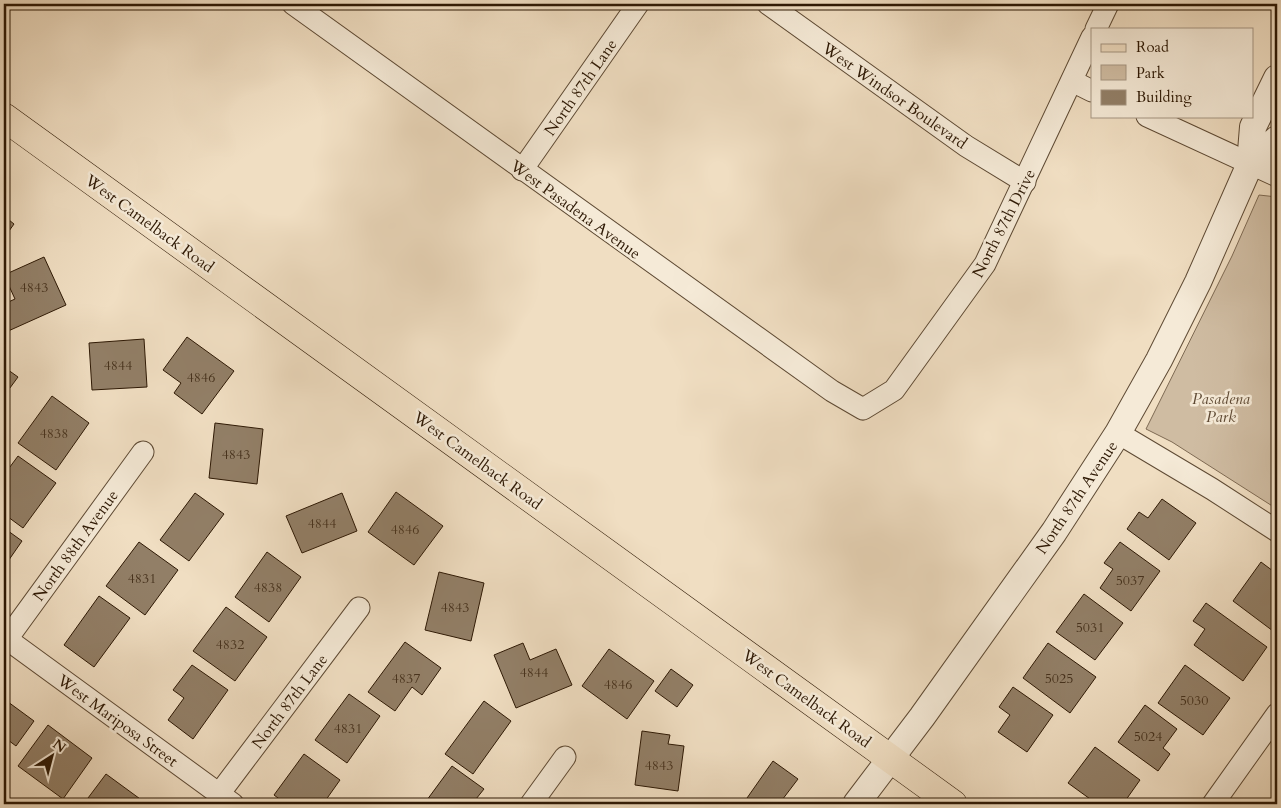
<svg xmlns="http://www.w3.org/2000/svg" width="1281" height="808" viewBox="0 0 1281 808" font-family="Cardo,serif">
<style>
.green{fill:#cfbca2;stroke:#7e6a53}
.building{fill:#927f67;stroke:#2d1804}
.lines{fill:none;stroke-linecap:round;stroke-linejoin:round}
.minor-casing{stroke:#5e4a34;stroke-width:23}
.tertiary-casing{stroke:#5e4a34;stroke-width:28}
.primary-casing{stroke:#2d1804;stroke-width:29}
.minor{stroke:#f5ead7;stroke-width:21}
.tertiary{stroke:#f5ead7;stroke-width:26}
.primary{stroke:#f0dec2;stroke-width:28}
.labels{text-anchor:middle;stroke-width:5;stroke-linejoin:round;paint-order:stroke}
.number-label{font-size:14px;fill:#46321d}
.street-label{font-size:16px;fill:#2d1804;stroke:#f5ead7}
.park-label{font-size:16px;font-style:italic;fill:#5e4933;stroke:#f5ead7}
</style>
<rect width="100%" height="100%" fill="#f0dec2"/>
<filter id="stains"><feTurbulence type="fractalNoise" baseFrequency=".004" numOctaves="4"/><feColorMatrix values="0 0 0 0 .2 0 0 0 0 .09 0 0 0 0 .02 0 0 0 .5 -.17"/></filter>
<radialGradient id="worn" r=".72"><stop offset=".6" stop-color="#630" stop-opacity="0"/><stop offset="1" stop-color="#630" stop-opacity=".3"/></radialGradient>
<path class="green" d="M1259,195L1277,197V509L1172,442L1146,429L1232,256Z"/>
<g class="building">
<path d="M4,216L14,224L4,238Z"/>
<path d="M44,257L66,305L6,332L4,326V304L15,299L4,275Z"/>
<path d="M187,337L234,371L202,414L174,393L181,383L163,370Z"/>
<path d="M144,339L147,387L92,390L89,343Z"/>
<path d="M4,367L18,377L4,396Z"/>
<path d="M52,396L89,423L56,470L18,443Z"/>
<path d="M215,423L263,429L257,484L209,478Z"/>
<path d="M18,456L56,483L23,528L4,514V475Z"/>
<path d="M396,492L443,526L414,565L368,532Z"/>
<path d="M195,493L224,514L189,561L160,540Z"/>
<path d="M342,493L357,531L302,553L286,516Z"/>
<path d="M1162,499L1196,523L1169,560L1127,529L1139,512L1148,518Z"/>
<path d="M4,528L22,541L4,567Z"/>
<path d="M139,542L178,570L145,615L106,586Z"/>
<path d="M1120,542L1160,571L1131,611L1100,588L1113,569L1104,563Z"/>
<path d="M267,552L301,577L269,622L235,597Z"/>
<path d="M1261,562L1277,574V634L1233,601Z"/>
<path d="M439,572L484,583L471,641L425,630Z"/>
<path d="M1084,594L1123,623L1095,660L1056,632Z"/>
<path d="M99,596L130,618L94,667L64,645Z"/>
<path d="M1206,603L1267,647L1243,681L1194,645L1205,629L1193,621Z"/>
<path d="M226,607L267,637L235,681L193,651Z"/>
<path d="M405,642L441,668L422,695L412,687L395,711L368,692Z"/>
<path d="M523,643L530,660L556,649L572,685L516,708L494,655Z"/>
<path d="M1048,643L1096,677L1070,713L1023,678Z"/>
<path d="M609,649L654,681L627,719L582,686Z"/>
<path d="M192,665L228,690L193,739L168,720L184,698L173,690Z"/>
<path d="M1185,665L1230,698L1203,735L1158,703Z"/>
<path d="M671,669L693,685L677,707L655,691Z"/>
<path d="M1013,687L1053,715L1027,752L998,732L1010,715L999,707Z"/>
<path d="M349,694L380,716L347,763L315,740Z"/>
<path d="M4,699L34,721L16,746L4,737Z"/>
<path d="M484,701L511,721L473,774L445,754Z"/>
<path d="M1145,705L1177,729L1163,748L1170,754L1158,771L1118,742Z"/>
<path d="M48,725L92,758L63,799L18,766Z"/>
<path d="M642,731L670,735L668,744L684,746L678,791L635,785Z"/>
<path d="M1095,747L1140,780L1123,804H1097L1068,783Z"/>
<path d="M304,754L340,780L323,804H286L274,795Z"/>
<path d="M773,761L798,779L779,804H756L747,798Z"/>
<path d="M452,766L484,789L472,804H424Z"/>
<path d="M106,774L147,804L85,802Z"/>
</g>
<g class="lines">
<g class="minor-casing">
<g id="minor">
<path d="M293,4L832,391L863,409L894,390L985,264L1092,37"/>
<path d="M768,4L966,146L1025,182"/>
<path d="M1096,29L1108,4"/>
<path d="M1072,81L1092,91"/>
<path d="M1147,116L1277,176"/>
<path d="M522,170L638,4"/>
<path d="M1118,433L1212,489L1277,531"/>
<path d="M4,637L233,804"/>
<path d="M7,639L143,452"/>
<path d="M219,794L359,608"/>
<path d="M531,804L565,757"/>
<path d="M1213,804L1277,714"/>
</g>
</g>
<g class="tertiary-casing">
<g id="tertiary">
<path d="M1250,164L1277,139"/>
<path d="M856,804L922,717L1054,532L1118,433L1159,360L1198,282L1250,164L1253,127L1277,78"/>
</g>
</g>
<g class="primary-casing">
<path id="primary" d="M4,117L953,804"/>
</g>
<use href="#minor" class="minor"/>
<use href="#tertiary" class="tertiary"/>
<use href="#primary" class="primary"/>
</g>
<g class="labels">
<g class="number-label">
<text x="34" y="292">4843</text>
<text x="118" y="370">4844</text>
<text x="201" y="382">4846</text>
<text x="54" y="438">4838</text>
<text x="236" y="459">4843</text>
<text x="322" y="528">4844</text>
<text x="405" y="534">4846</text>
<text x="142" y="583">4831</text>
<text x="1130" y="585">5037</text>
<text x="268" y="592">4838</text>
<text x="455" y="612">4843</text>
<text x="1090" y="632">5031</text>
<text x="230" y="649">4832</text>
<text x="534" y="677">4844</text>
<text x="406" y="683">4837</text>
<text x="1059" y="683">5025</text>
<text x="618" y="689">4846</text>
<text x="1194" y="705">5030</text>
<text x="348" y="733">4831</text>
<text x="1148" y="741">5024</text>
<text x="659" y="770">4843</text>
</g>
<g class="street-label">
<text transform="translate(580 87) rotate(-55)" y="6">North 87th Lane</text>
<text transform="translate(895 95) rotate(35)" y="6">West Windsor Boulevard</text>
<text transform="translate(576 209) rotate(36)" y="6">West Pasadena Avenue</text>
<text transform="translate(150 223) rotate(36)" y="6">West Camelback Road</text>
<text transform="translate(1003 223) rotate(-63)" y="6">North 87th Drive</text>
<text transform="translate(478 460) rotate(36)" y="6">West Camelback Road</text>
<text transform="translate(1076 497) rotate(-56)" y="6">North 87th Avenue</text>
<text transform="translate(75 545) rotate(-54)" y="6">North 88th Avenue</text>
<text transform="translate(807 698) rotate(36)" y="6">West Camelback Road</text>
<text transform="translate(289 701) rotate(-53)" y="6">North 87th Lane</text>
<text transform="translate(118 720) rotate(36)" y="6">West Mariposa Street</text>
</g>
<g class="park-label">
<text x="1221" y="404">Pasadena<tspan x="1221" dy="18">Park</tspan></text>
</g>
</g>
<rect width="1281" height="808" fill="none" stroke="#f0dec2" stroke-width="20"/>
<rect x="5" y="5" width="1271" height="798" fill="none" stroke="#2d1804" stroke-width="2.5"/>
<rect x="10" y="10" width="1261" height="788" fill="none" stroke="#2d1804"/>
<rect x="1091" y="28" width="162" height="90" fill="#f5ead7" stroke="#a59683"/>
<rect x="1101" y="44" width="25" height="8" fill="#f0dec2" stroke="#a59683"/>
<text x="1136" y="52" font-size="15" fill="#2d1804">Road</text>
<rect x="1101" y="65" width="25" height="15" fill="#cfbca2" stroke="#a59683"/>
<text x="1136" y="78" font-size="15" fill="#2d1804">Park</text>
<rect x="1101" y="90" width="25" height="15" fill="#927f67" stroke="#a59683"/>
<text x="1136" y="102" font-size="15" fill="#2d1804">Building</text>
<g transform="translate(52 756) rotate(36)" stroke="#f5ead7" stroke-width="4" paint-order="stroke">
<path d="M0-4L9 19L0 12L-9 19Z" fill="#2d1804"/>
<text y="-8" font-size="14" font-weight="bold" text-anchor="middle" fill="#2d1804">N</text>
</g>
<rect width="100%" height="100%" filter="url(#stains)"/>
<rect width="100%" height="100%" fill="url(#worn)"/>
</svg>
